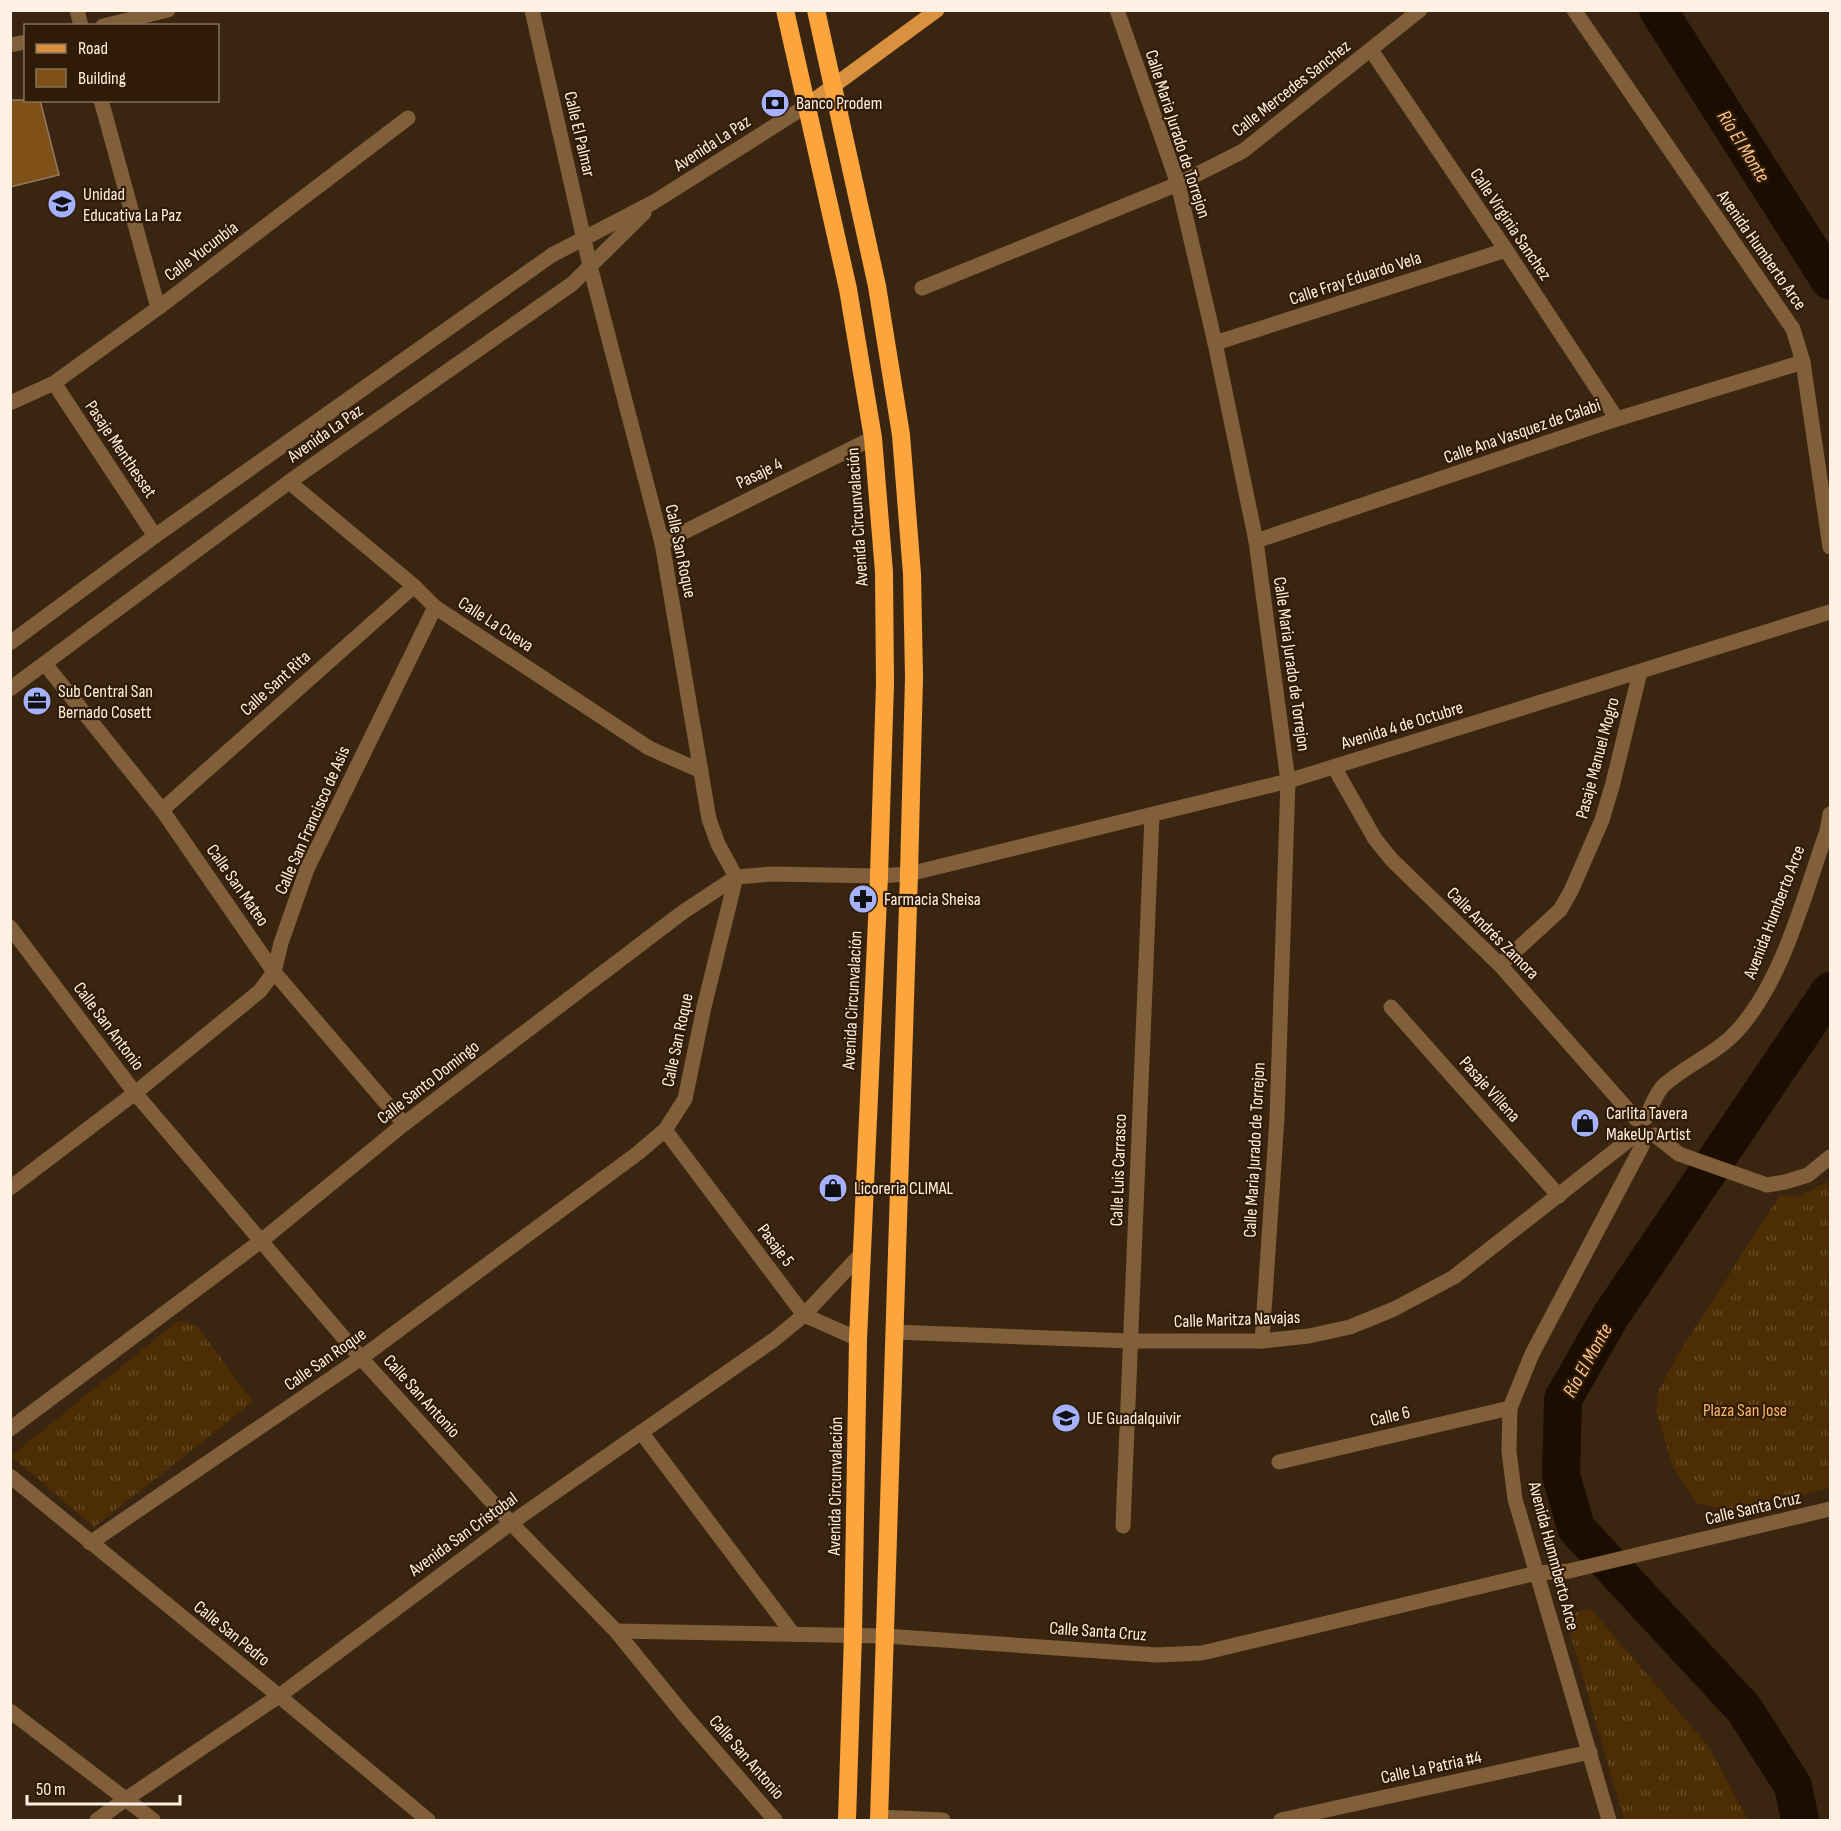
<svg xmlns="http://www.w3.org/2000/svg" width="1841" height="1831" viewBox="0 0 1841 1831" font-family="'Sofia Sans Condensed',sans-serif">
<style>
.grass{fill:url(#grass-tufts)}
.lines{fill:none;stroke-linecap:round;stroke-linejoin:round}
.river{stroke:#1b0d01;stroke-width:38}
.building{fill:#7f5018;stroke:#927a62;stroke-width:1.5}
.minor{stroke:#825f3b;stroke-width:15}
.major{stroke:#d9913f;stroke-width:15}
.highway{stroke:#fca53d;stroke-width:18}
.labels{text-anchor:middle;stroke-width:4.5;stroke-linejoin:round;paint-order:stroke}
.street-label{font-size:18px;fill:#fef0e3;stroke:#301c06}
.poi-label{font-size:18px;fill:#fef0e3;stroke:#301c06;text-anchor:start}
.park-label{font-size:18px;fill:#fcb66b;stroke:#301c06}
.water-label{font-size:20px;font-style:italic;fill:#fdc48b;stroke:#301c06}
</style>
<defs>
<pattern id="grass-tufts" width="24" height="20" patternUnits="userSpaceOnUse" patternTransform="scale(1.5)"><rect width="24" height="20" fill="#4c2d04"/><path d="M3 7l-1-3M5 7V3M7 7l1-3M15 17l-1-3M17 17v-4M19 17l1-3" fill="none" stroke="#674c28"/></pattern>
</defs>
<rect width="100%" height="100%" fill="#3a2610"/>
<g class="grass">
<path d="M1830,1180V1487L1744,1514L1696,1503L1673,1467L1656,1411L1658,1392L1677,1356L1780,1195L1799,1197Z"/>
<path d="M178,1321L197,1326L253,1402L94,1527L11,1456Z"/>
<path d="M1591,1609L1709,1747L1748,1820H1624L1565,1615Z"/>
</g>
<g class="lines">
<g class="river">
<path d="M1658,10L1830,281"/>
<path d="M1800,1820L1793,1786L1744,1709L1576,1528L1561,1475L1563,1399L1610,1317L1830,991"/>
</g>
</g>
<path class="building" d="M10,100H40L59,175L10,187Z"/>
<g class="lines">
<g class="minor">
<path d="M77,10L81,26"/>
<path d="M1117,10L1178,184L1215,343L1256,541L1288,781L1277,1118L1262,1341"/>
<path d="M1574,10L1793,329L1803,362L1830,547"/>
<path d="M103,26L168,10"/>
<path d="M10,45L26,42"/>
<path d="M1371,50L1506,250L1617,419"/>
<path d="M101,100L158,308"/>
<path d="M922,288L1178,184L1243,151L1420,10"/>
<path d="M1215,343L1506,250"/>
<path d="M54,383L155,536"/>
<path d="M10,403L54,383L158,308L408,118"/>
<path d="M289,482L414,586L435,607L649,748L701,771"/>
<path d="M1256,541L1617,419L1803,362"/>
<path d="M662,543L873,438"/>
<path d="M10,643L155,536L552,255L654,202L806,106"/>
<path d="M45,664L162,810L274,972L404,1124"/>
<path d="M10,689L289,482L572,284L644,213"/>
<path d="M1334,767L1375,839L1392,860L1500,965L1636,1119"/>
<path d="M162,810L414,586"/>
<path d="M10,927L135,1093L261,1241L361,1358L511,1523L616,1631L685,1716L775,1820"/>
<path d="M1500,965L1560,910L1571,891L1602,820L1613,783L1640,672"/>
<path d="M1391,1007L1559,1196"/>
<path d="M1646,1118C1651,1107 1655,1095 1663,1086C1686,1065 1716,1054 1737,1031C1783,981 1804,895 1827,831L1830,814"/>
<path d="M665,1130L804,1315L858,1339"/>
<path d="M1655,1135L1679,1154L1767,1185L1785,1182L1808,1175L1830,1157"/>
<path d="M10,1188L135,1093L260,991L274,972L281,943L307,869L435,607"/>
<path d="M894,1332L1131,1341H1262L1309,1336L1350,1327L1394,1309L1454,1277L1630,1139"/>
<path d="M10,1429L261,1241L404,1124L683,912L736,877L772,874L879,876L909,874L1288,781L1830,612"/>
<path d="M641,1432L793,1634"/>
<path d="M1279,1462L1510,1408"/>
<path d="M10,1476L279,1696L428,1820"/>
<path d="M1123,1526L1152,816"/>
<path d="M90,1543L361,1358L638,1153L665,1130L685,1099L704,1007L736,877L718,844L709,819L662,543L590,266L532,10"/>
<path d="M616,1631L885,1636L1157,1655L1202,1653L1537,1573L1569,1571L1830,1509"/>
<path d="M10,1711L153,1820"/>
<path d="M879,1817L943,1820"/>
<path d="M97,1820L126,1799L279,1696L511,1523L775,1339L804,1315L862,1253"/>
<path d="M1281,1820L1590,1752"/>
<path d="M1609,1820L1515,1499L1509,1451L1510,1408L1532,1354L1642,1146"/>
</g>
<path class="major" d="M806,106L937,10"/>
<g class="highway">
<path d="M785,10L848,289L873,438L884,572L885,683L879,876L858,1339L853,1635L847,1820"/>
<path d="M816,10L877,286L901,435L912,574L914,677L909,874L879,1820"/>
</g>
</g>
<defs>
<g id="bank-disc" transform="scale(1.5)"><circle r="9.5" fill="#a5b1fc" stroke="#301c06"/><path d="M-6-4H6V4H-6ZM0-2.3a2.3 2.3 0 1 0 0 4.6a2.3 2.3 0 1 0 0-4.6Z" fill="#111"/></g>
<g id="school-disc" transform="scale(1.5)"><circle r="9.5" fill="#a5b1fc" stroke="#301c06"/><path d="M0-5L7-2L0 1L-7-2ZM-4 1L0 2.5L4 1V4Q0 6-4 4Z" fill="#111"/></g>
<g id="office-disc" transform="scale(1.5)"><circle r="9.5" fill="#a5b1fc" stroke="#301c06"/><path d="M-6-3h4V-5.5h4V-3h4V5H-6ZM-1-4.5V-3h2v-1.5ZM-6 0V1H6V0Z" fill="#111"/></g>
<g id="pharmacy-disc" transform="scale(1.5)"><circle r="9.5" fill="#a5b1fc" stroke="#301c06"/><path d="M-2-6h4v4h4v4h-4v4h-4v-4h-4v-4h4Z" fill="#111"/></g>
<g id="shop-disc" transform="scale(1.5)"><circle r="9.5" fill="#a5b1fc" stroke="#301c06"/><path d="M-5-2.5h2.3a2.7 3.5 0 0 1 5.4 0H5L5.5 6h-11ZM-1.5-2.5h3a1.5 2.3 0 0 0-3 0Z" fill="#111"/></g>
</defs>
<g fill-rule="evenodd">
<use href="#bank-disc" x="775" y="103"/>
<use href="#school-disc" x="62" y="204"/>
<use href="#office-disc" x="37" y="701"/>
<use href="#pharmacy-disc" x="863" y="899"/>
<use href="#shop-disc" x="1585" y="1123"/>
<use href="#shop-disc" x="833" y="1188"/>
<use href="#school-disc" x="1066" y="1418"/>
</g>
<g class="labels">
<g class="street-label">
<text transform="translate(1291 88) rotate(-38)" y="6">Calle Mercedes Sanchez</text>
<text transform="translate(580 134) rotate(77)" y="6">Calle El Palmar</text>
<text transform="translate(1178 134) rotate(72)" y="6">Calle Maria Jurado de Torrejon</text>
<text transform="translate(712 143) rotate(-33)" y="6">Avenida La Paz</text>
<text transform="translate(1511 224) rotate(56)" y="6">Calle Virginia Sanchez</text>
<text transform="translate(1762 250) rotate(55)" y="6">Avenida Humberto Arce</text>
<text transform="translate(201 251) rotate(-37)" y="6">Calle Yucunbía</text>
<text transform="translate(1355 278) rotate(-18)" y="6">Calle Fray Eduardo Vela</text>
<text transform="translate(1522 431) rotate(-19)" y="6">Calle Ana Vasquez de Calabi</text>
<text transform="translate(325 433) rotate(-35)" y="6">Avenida La Paz</text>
<text transform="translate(121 449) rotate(56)" y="6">Pasaje Menthesset</text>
<text transform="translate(759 473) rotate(-26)" y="6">Pasaje 4</text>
<text transform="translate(857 517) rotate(-94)" y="6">Avenida Circunvalación</text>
<text transform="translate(681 551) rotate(78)" y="6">Calle San Roque</text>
<text transform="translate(496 624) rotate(33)" y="6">Calle La Cueva</text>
<text transform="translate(1292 664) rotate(82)" y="6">Calle Maria Jurado de Torrejon</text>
<text transform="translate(275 683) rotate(-42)" y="6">Calle Sant Rita</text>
<text transform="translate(1402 725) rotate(-17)" y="6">Avenida 4 de Octubre</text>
<text transform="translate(1597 758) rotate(-75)" y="6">Pasaje Manuel Mogro</text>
<text transform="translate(312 820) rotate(-66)" y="6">Calle San Francisco de Asis</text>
<text transform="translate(238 885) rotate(55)" y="6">Calle San Mateo</text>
<text transform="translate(1774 912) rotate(-69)" y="6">Avenida Humberto Arce</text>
<text transform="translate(1493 933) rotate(45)" y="6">Calle Andrés Zamora</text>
<text transform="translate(852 1000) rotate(-87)" y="6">Avenida Circunvalación</text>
<text transform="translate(109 1026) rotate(53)" y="6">Calle San Antonio</text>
<text transform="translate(677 1040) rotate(-78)" y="6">Calle San Roque</text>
<text transform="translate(428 1082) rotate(-38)" y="6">Calle Santo Domingo</text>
<text transform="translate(1490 1089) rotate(48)" y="6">Pasaje Villena</text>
<text transform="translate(1254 1150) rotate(-87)" y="6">Calle Maria Jurado de Torrejon</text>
<text transform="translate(1118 1170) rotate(-88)" y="6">Calle Luis Carrasco</text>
<text transform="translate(776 1245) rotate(53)" y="6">Pasaje 5</text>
<text transform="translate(1237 1319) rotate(-2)" y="6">Calle Maritza Navajas</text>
<text transform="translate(325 1359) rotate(-35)" y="6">Calle San Roque</text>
<text transform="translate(422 1396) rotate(48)" y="6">Calle San Antonio</text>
<text transform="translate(1390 1416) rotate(-13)" y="6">Calle 6</text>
<text transform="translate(835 1486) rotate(-89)" y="6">Avenida Circunvalación</text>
<text transform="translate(1753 1508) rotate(-13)" y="6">Calle Santa Cruz</text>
<text transform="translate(463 1534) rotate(-36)" y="6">Avenida San Cristobal</text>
<text transform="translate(1554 1556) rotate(75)" y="6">Avenida Hummberto Arce</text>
<text transform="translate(1098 1631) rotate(4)" y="6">Calle Santa Cruz</text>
<text transform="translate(232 1633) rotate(39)" y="6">Calle San Pedro</text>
<text transform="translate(747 1757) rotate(49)" y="6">Calle San Antonio</text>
<text transform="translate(1431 1767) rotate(-12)" y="6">Calle La Patria #4</text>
</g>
<g class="poi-label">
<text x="796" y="109">Banco Prodem</text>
<text x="83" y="200">Unidad<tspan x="83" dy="21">Educativa La Paz</tspan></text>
<text x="58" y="697">Sub Central San<tspan x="58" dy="21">Bernado Cosett</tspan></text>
<text x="884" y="905">Farmacia Sheisa</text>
<text x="1606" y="1119">Carlita Tavera<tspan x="1606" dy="21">MakeUp Artist</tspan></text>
<text x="854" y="1194">Licoreria CLIMAL</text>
<text x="1087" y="1424">UE Guadalquivir</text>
</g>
<g class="park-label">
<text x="1745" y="1416">Plaza San Jose</text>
</g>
<g class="water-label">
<text transform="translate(1744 146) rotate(58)" y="7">Río El Monte</text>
<text transform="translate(1587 1360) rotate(-61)" y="7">Río El Monte</text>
</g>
</g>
<rect width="1841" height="1831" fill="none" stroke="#fef0e3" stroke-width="24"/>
<rect x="24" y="24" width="195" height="78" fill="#301c06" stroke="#82715e" stroke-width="1.5"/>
<rect x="36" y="44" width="30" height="9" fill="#d9913f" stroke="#82715e" stroke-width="1.5"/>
<text x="78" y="54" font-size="18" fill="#fef0e3">Road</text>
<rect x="36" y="69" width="30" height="18" fill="#7f5018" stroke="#82715e" stroke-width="1.5"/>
<text x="78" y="84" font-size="18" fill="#fef0e3">Building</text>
<path d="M27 1795v9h153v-9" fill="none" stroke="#fef0e3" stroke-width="3"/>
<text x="36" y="1795" font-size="18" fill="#fef0e3" stroke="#301c06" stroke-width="4.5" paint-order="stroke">50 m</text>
</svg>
